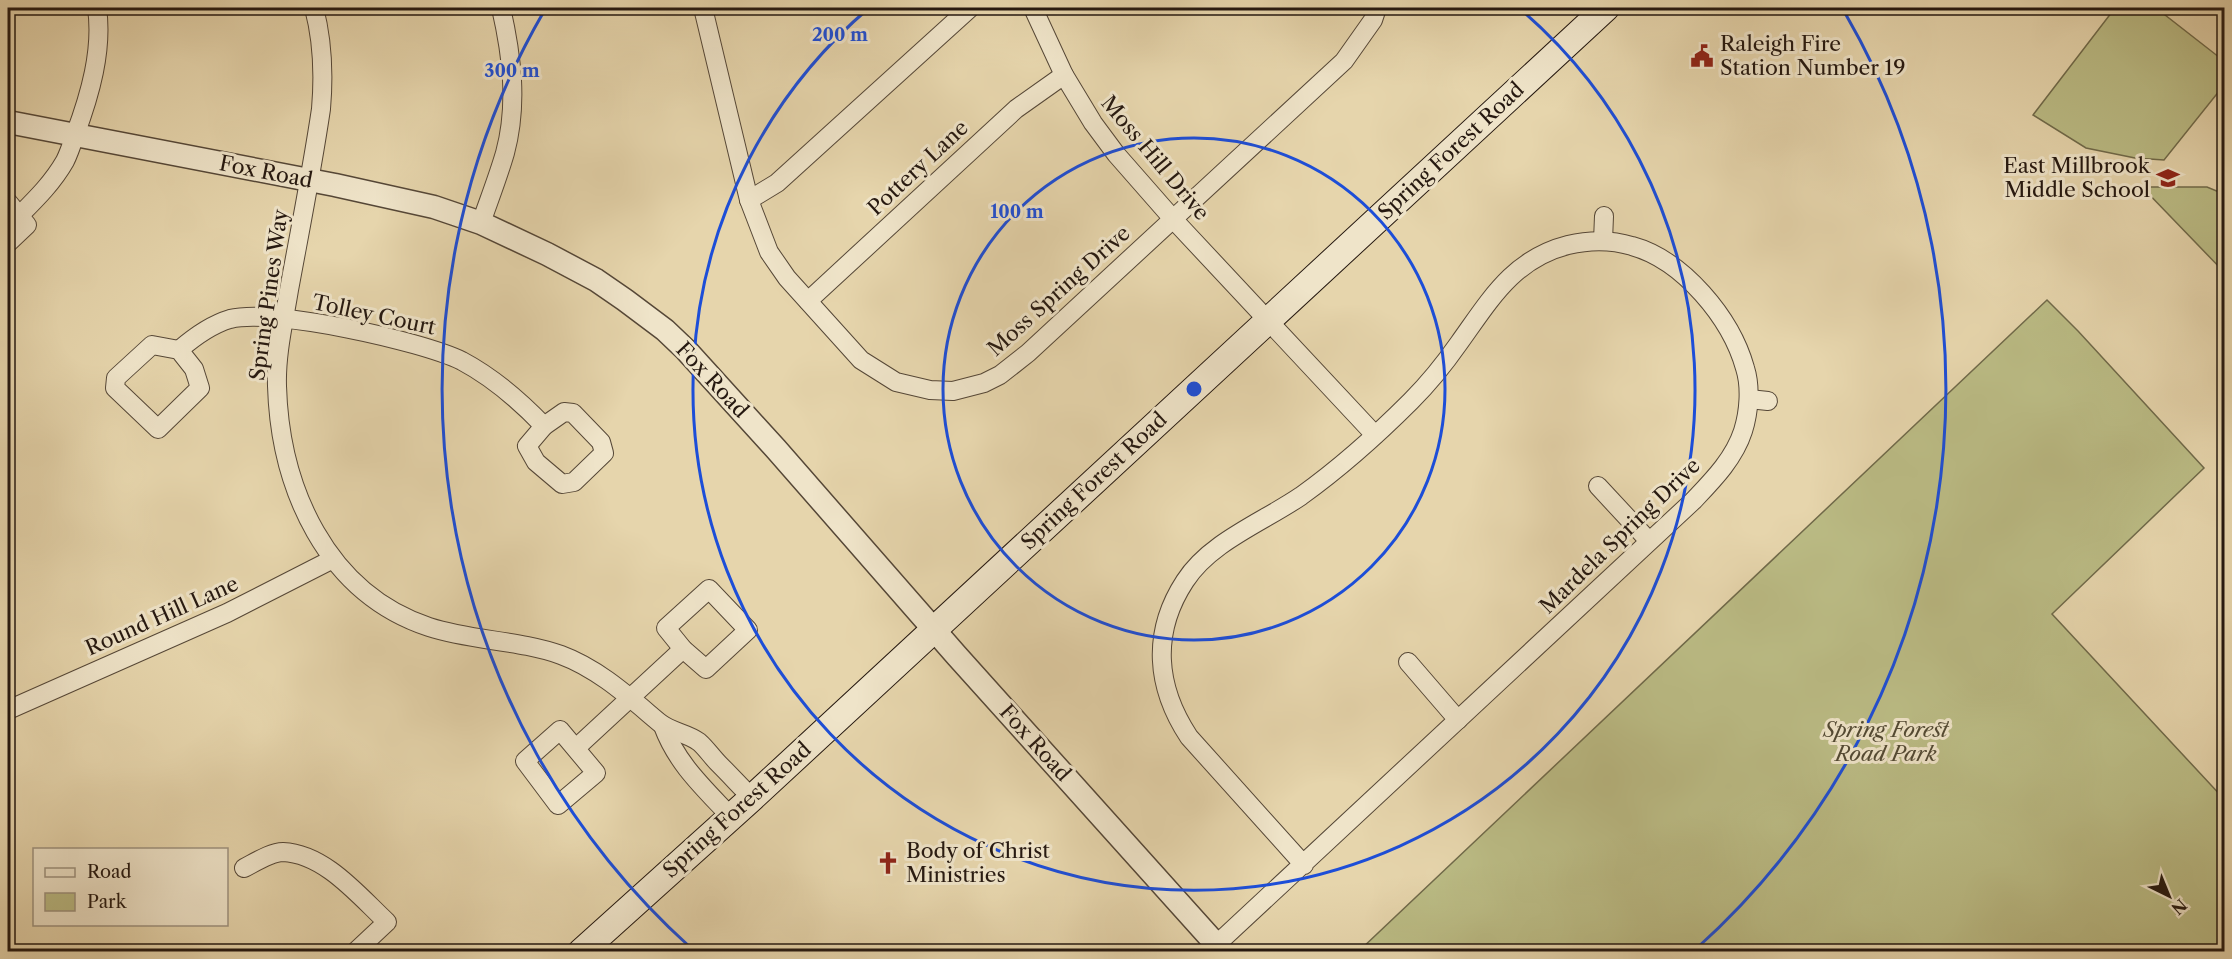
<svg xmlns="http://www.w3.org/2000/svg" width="2232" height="959" viewBox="0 0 2232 959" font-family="'Libre Caslon Text',serif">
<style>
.green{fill:#bbbc85;stroke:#706a4a;stroke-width:1.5}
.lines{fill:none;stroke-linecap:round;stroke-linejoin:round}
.minor-casing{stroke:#554737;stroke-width:20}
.tertiary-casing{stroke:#554737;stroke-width:25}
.secondary-casing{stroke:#251810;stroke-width:28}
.minor{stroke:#efe4c9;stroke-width:18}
.tertiary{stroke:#efe4c9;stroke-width:22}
.secondary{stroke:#efe4c9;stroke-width:26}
.ring{fill:none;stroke:#1d4ed8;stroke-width:3}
.labels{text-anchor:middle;stroke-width:6;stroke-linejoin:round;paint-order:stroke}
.poi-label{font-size:21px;fill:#251810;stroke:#efe4c9;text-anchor:start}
.street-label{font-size:21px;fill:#251810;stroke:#efe4c9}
.park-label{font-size:21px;font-style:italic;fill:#524933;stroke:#efe4c9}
.centre{fill:#1d4ed8;stroke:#efe4c9;stroke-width:3}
.ring-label{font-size:18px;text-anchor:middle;font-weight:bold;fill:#1d4ed8;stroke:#efe4c9;stroke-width:6;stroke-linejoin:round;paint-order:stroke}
</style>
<rect width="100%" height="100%" fill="#e6d5ac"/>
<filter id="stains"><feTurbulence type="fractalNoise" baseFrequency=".00333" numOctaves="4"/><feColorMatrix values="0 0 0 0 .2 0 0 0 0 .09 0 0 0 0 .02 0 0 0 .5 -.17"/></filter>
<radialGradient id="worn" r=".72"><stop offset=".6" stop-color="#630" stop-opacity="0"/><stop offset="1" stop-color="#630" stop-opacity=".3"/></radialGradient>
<g class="green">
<path d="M2115,8H2156L2224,61V85L2164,160L2135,158L2086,148L2033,115Z"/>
<path d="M2142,187H2207L2224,194V272Z"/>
<path d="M2047,300L2078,331L2204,468L2052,614L2224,799V951H1359Z"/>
</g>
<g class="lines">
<g class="minor-casing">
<g id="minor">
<path d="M314,8C323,42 324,74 321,109C312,170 300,230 289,290C284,321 276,354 277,386C280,488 326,593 429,627C472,641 519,640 561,655C599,669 630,698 660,723C671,732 687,733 699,742C706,748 712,757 719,764C730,775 741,787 752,798"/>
<path d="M703,8L749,200L769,252L787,278L861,360L896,382L930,390L953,391L984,383L1000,375L1028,353L1344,61L1373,20L1377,8"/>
<path d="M1033,8L1064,75L1093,123L1116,154L1173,219L1375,435"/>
<path d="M749,200L777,183L970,8"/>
<path d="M8,202L27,225L8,243"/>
<path d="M20,215C37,198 53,182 65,161C69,153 72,144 75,135C90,95 103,50 97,8"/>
<path d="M481,223C489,200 498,177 505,153C518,105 512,56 501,8"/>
<path d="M1603,241L1604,216"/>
<path d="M808,301L1016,109L1064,75"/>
<path d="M152,345L179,350L194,369L200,388L158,429L115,388L116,378Z"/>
<path d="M179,350C194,337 210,325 230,319C273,308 421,341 462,361C494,378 520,401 544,426"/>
<path d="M1749,399L1768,401"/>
<path d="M564,412L573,413L601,442L604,453L574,482L562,484L536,462L527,446L544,426Z"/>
<path d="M1598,486L1649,541"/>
<path d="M709,589L748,630L706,669L683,649L666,628Z"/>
<path d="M1408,662L1458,720"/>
<path d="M8,710L227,613L333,559"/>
<path d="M663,726C677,764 704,788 731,817"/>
<path d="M560,730L596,773L558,805L525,761Z"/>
<path d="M576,748L683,649"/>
<path d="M244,868C254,863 271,852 283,852C325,854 358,895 387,922L355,952"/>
<path d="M1217,944L1693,501C1712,481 1734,459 1743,431C1749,412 1751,387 1745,368C1731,318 1683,260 1632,246C1612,240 1589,240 1568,245C1513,259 1490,300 1459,343C1445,363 1428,384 1411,401C1377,435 1340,468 1301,496C1263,522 1210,542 1185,581C1151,633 1156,687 1189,737L1304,865"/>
</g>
</g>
<g class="tertiary-casing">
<path id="tertiary" d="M8,122L335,185L434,207L481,223L547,254L596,280L625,300L665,330L686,350L776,449L957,656L1223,952"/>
</g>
<g class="secondary-casing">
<path id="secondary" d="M581,952L752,798L1606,8"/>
</g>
<use href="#minor" class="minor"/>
<use href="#tertiary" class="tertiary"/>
<use href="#secondary" class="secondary"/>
</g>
<g class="ring">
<circle cx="1194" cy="389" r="251"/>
<path d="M1519 8A501 501 0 1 1 869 8"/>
<path d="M691 948A752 752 0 0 1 543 13M1845 13A752 752 0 0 1 1697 948"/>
</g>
<defs>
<g id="civic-bare" transform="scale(1.8)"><path d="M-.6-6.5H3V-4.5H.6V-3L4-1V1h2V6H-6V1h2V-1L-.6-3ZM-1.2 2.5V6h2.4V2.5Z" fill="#8f2418" stroke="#efe4c9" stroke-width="2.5" paint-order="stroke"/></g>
<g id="school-bare" transform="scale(1.8)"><path d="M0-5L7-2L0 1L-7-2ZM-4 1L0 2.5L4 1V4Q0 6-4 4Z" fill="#8f2418" stroke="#efe4c9" stroke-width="2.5" paint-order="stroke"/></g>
<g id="church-bare" transform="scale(1.8)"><path d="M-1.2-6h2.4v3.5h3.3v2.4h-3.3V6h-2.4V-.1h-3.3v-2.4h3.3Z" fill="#8f2418" stroke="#efe4c9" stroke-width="2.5" paint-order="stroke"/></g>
</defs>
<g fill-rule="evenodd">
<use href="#civic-bare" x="1702" y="56"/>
<use href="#school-bare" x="2168" y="178"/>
<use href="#church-bare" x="888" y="863"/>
</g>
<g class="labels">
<g class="poi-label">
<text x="1720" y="51">Raleigh Fire<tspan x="1720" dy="24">Station Number 19</tspan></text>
<text x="2150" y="173" text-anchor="end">East Millbrook<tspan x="2150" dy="24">Middle School</tspan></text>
<text x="906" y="858">Body of Christ<tspan x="906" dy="24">Ministries</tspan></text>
</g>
<g class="street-label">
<text transform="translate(1451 151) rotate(-43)" y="7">Spring Forest Road</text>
<text transform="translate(1155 158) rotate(50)" y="7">Moss Hill Drive</text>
<text transform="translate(918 168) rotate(-43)" y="7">Pottery Lane</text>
<text transform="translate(266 172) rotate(11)" y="7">Fox Road</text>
<text transform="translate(1059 291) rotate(-42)" y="7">Moss Spring Drive</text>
<text transform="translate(269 295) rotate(-82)" y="7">Spring Pines Way</text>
<text transform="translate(374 315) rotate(12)" y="7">Tolley Court</text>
<text transform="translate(712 380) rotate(47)" y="7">Fox Road</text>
<text transform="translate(1094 481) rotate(-43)" y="7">Spring Forest Road</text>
<text transform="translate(1620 536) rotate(-44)" y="7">Mardela Spring Drive</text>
<text transform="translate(162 616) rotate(-24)" y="7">Round Hill Lane</text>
<text transform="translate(1035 743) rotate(48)" y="7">Fox Road</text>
<text transform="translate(737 810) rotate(-42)" y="7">Spring Forest Road</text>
</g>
<g class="park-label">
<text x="1886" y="737">Spring Forest<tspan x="1886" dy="24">Road Park</tspan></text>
</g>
</g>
<circle cx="1194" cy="389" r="9" class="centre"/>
<g class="ring-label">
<text x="840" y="41">200 m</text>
<text x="512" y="77">300 m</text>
<text x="1017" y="218">100 m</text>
</g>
<rect width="2232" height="959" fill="none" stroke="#e6d5ac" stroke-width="30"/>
<rect x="9" y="9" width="2214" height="941" fill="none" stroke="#251810" stroke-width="3"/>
<rect x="15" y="15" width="2202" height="929" fill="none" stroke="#251810" stroke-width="1.5"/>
<rect x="33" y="848" width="195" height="78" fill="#efe4c9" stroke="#9e927f" stroke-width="1.5"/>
<rect x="45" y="868" width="30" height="9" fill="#efe4c9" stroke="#9e927f" stroke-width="1.5"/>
<text x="87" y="878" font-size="18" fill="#251810">Road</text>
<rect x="45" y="893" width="30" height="18" fill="#bbbc85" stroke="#9e927f" stroke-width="1.5"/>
<text x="87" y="908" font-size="18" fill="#251810">Park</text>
<g transform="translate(2169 896) rotate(137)" stroke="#efe4c9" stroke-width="4.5" paint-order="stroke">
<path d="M0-4.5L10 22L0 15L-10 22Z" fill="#251810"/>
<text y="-9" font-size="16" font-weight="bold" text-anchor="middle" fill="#251810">N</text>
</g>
<rect width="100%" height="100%" filter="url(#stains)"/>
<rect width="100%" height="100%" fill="url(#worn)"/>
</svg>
